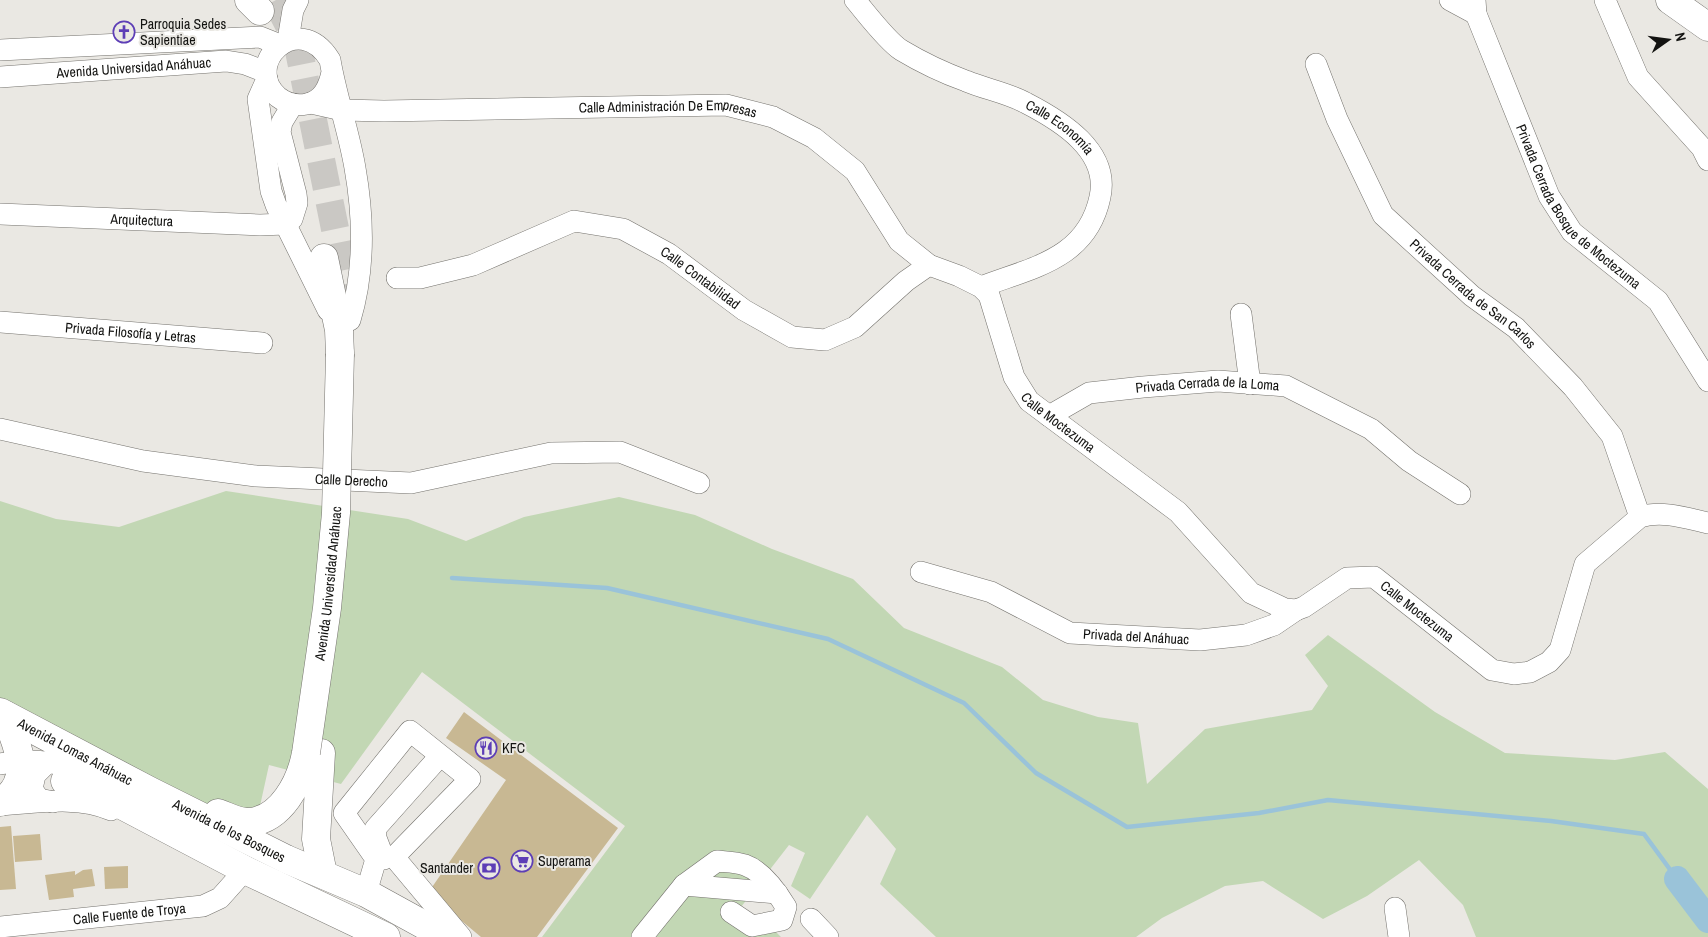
<svg xmlns="http://www.w3.org/2000/svg" width="1708" height="937" viewBox="0 0 1708 937" font-family="'Archivo Narrow',sans-serif">
<style>
.green{fill:#c2d7b4}
.lines{fill:none;stroke-linecap:round;stroke-linejoin:round}
.stream{stroke:#9ac3d9;stroke-width:4.5}
.river{stroke:#9ac3d9;stroke-width:26}
.building{fill:#c8b893}
.major-tunnel{stroke:#cac8c4;stroke-width:28;stroke-dasharray:28 14;stroke-linecap:butt}
.minor-casing{stroke:#74726d;stroke-width:22}
.major-casing{stroke:#74726d;stroke-width:29}
.minor{stroke:#fff;stroke-width:21}
.major{stroke:#fff;stroke-width:28}
.major-bridge-casing{stroke:#74726d;stroke-width:29;stroke-linecap:butt}
.major-bridge{stroke:#fff;stroke-width:28}
.labels{text-anchor:middle;stroke-width:4;stroke-linejoin:round;paint-order:stroke}
.poi-label{font-size:14px;fill:#131311;stroke:#eae8e3;text-anchor:start}
.street-label{font-size:14px;fill:#131311;stroke:#eae8e3}
</style>
<rect width="100%" height="100%" fill="#eae8e3"/>
<path class="green" d="M226,491L408,519L466,541L524,517L619,497L695,515L772,549L853,579L904,628L1002,667L1043,700L1098,717L1138,723L1147,784L1205,729L1312,710L1328,686L1305,655L1328,635L1435,712L1505,753L1615,760L1665,752L1708,789V937H1476L1463,905L1419,860L1367,896L1323,919L1263,881L1225,886L1162,918L1136,937H936L880,884L896,849L867,815L810,899L791,886L805,853L789,845L734,916L768,924L781,937H542L625,826L422,672L341,784L269,765L258,815L219,814L0,710V501L56,519L119,527Z"/>
<g class="lines">
<path class="stream" d="M452,578L607,588L828,639L964,703L1036,773L1127,827L1259,813L1328,800L1551,821L1644,834L1677,879"/>
<path class="river" d="M1677,879L1708,920"/>
</g>
<g class="building">
<path d="M464,712L618,828L537,937H481L428,893L506,780L446,738Z"/>
<path d="M11,826L16,889L0,890V827Z"/>
<path d="M40,834L42,860L15,862L13,836Z"/>
<path d="M128,866V888L105,889L104,867Z"/>
<path d="M92,869L95,886L73,889L74,897L49,900L45,875L75,871V875L83,870Z"/>
</g>
<g class="lines">
<path class="major-tunnel" d="M276,0L297,41L348,293"/>
<g class="minor-casing">
<g id="minor">
<path id="s1" d="M855,0C866,13 887,41 901,50C921,62 944,73 966,81C985,89 1008,93 1026,103C1061,121 1110,151 1100,197C1087,259 1033,267 981,287"/>
<path d="M1450,0L1476,14"/>
<path id="s2" d="M1475,0L1476,14L1549,196L1572,232L1658,301L1708,381"/>
<path d="M1605,0L1638,77L1702,148L1708,160"/>
<path d="M288,40L293,10L298,0"/>
<path d="M0,50L260,37L280,45"/>
<path id="s3" d="M1316,64L1337,119L1383,215L1472,296L1516,328L1573,387L1612,436L1640,517"/>
<path d="M332,72C329,87 323,100 307,104C297,106 287,104 278,97C241,65 298,8 330,60C336,96 349,132 355,168C364,219 365,270 350,320"/>
<path id="s4" d="M0,77L226,61L245,64L266,72"/>
<path d="M267,79L258,99L271,191L276,205L328,310"/>
<path id="s5" d="M311,103L342,110L384,111L726,105L773,117L814,138L855,171L899,241L929,265L959,276L981,287L989,295L1014,377L1029,401L1178,512L1251,593L1285,609L1296,610L1304,607L1347,578L1374,577L1492,670L1514,674L1530,672L1549,662L1560,650L1585,564L1640,517C1662,510 1686,518 1708,523"/>
<path id="s6" d="M0,214L260,225L285,224L292,219L297,203L296,194L280,132L282,122L293,104"/>
<path id="s7" d="M397,278H420L473,265L574,221L623,229L669,254L744,310L792,337L825,340L855,327L906,281L929,265"/>
<path d="M1241,314L1250,384"/>
<path id="s8" d="M0,322L262,343"/>
<path id="s9" d="M1049,416L1089,393L1143,387L1218,381L1286,386L1371,429L1409,461L1460,494"/>
<path id="s10" d="M0,429L143,461L256,476L411,483L551,453L620,452L699,483"/>
<path id="s11" d="M921,572L991,592L1070,633L1200,640L1246,635L1274,625L1296,610"/>
<path d="M49,761L35,775L32,789L39,799L53,802"/>
<path d="M0,764C44,755 70,767 111,780"/>
<path d="M0,805C35,803 78,795 111,810"/>
<path d="M384,859L376,838L375,829L440,756"/>
<path d="M684,885L777,893"/>
<path d="M366,893L376,859L344,813L410,731L470,779L394,857L461,937"/>
<path d="M1395,908L1399,937"/>
<path d="M811,919L828,937"/>
<path id="s12" d="M0,927L203,906L220,898L245,870"/>
<path d="M642,937L684,885L717,861C726,862 736,862 745,865C762,871 777,892 786,907L782,920L752,926L731,912"/>
</g>
</g>
<g class="major-casing">
<g id="major">
<path d="M249,0L260,11"/>
<path d="M1670,0L1708,27"/>
<path d="M324,258L339,330L340,354"/>
<path id="s13" d="M0,712L150,791L286,859L366,893L446,937"/>
<path d="M321,753L316,839L323,874"/>
<path d="M65,781L112,800L245,870L386,937"/>
<path d="M0,802C35,782 17,743 5,715"/>
<path d="M218,813C227,816 237,822 247,822C281,822 301,781 306,753"/>
</g>
</g>
<use href="#minor" class="minor"/>
<use href="#major" class="major"/>
<g class="major-bridge-casing">
<g id="major-bridge">
<path id="s14" d="M306,753L327,608L336,513L340,354"/>
</g>
</g>
<use href="#major-bridge" class="major-bridge"/>
</g>
<defs>
<g id="church-ring" transform="scale(1.125)"><circle r="9.5" fill="#eae8e3" stroke="#5d3eb6" stroke-width="1.5"/><path d="M-1.2-6h2.4v3.5h3.3v2.4h-3.3V6h-2.4V-.1h-3.3v-2.4h3.3Z" fill="#5d3eb6"/></g>
<g id="restaurant-ring" transform="scale(1.125)"><circle r="9.5" fill="#eae8e3" stroke="#5d3eb6" stroke-width="1.5"/><path d="M-5-6h1v4h1v-4h1v4h1v-4h1v5L-1.5 .5V6h-2V.5L-5-1ZM5-6V6H3V1.5H1.5Q1.5-4 5-6Z" fill="#5d3eb6"/></g>
<g id="supermarket-ring" transform="scale(1.125)"><circle r="9.5" fill="#eae8e3" stroke="#5d3eb6" stroke-width="1.5"/><path d="M-6-5.5h2.5l.6 2H6L4.5 2H-2.5L-4.4-4H-6ZM-1.5 3.2a1.3 1.3 0 1 0 .1 0ZM3 3.2a1.3 1.3 0 1 0 .1 0Z" fill="#5d3eb6"/></g>
<g id="bank-ring" transform="scale(1.125)"><circle r="9.5" fill="#eae8e3" stroke="#5d3eb6" stroke-width="1.5"/><path d="M-6-4H6V4H-6ZM0-2.3a2.3 2.3 0 1 0 0 4.6a2.3 2.3 0 1 0 0-4.6Z" fill="#5d3eb6"/></g>
</defs>
<g fill-rule="evenodd">
<use href="#church-ring" x="124" y="32"/>
<use href="#restaurant-ring" x="486" y="748"/>
<use href="#supermarket-ring" x="522" y="861"/>
<use href="#bank-ring" x="489" y="868"/>
</g>
<g class="labels">
<g class="poi-label">
<text x="140" y="29">Parroquia Sedes<tspan x="140" dy="16">Sapientiae</tspan></text>
<text x="502" y="753">KFC</text>
<text x="538" y="866">Superama</text>
<text x="473" y="873" text-anchor="end">Santander</text>
</g>
<g class="street-label">
<text dy="5" stroke="none"><textPath href="#s4" startOffset="134">Avenida Universidad Anáhuac</textPath></text>
<text dy="5" stroke="none"><textPath href="#s5" startOffset="358">Calle Administración De Empresas</textPath></text>
<text dy="5" stroke="none"><textPath href="#s1" startOffset="246">Calle Economía</textPath></text>
<text dy="5" stroke="none"><textPath href="#s2" startOffset="236">Privada Cerrada Bosque de Moctezuma</textPath></text>
<text dy="5" stroke="none"><textPath href="#s6" startOffset="142">Arquitectura</textPath></text>
<text dy="5" stroke="none"><textPath href="#s7" startOffset="329">Calle Contabilidad</textPath></text>
<text dy="5" stroke="none"><textPath href="#s3" startOffset="285">Privada Cerrada de San Carlos</textPath></text>
<text dy="5" stroke="none"><textPath href="#s8" startOffset="131">Privada Filosofía y Letras</textPath></text>
<text dy="5" stroke="none"><textPath href="#s9" startOffset="165">Privada Cerrada de la Loma</textPath></text>
<text dy="5" stroke="none"><textPath href="#s5" startOffset="902">Calle Moctezuma</textPath></text>
<text dy="5" stroke="none"><textPath href="#s10" startOffset="356">Calle Derecho</textPath></text>
<text dy="5" stroke="none"><textPath href="#s14" startOffset="171">Avenida Universidad Anáhuac</textPath></text>
<text dy="5" stroke="none"><textPath href="#s5" startOffset="1352">Calle Moctezuma</textPath></text>
<text dy="5" stroke="none"><textPath href="#s11" startOffset="228">Privada del Anáhuac</textPath></text>
<text dy="5" stroke="none"><textPath href="#s13" startOffset="85">Avenida Lomas Anáhuac</textPath></text>
<text dy="5" stroke="none"><textPath href="#s13" startOffset="258">Avenida de los Bosques</textPath></text>
<text dy="5" stroke="none"><textPath href="#s12" startOffset="130">Calle Fuente de Troya</textPath></text>
</g>
</g>
<g transform="translate(1668 40) rotate(76)" stroke="#eae8e3" stroke-width="4" paint-order="stroke">
<path d="M0-4L9 19L0 12L-9 19Z" fill="#131311"/>
<text y="-8" font-size="14" font-weight="bold" text-anchor="middle" fill="#131311">N</text>
</g>
</svg>
